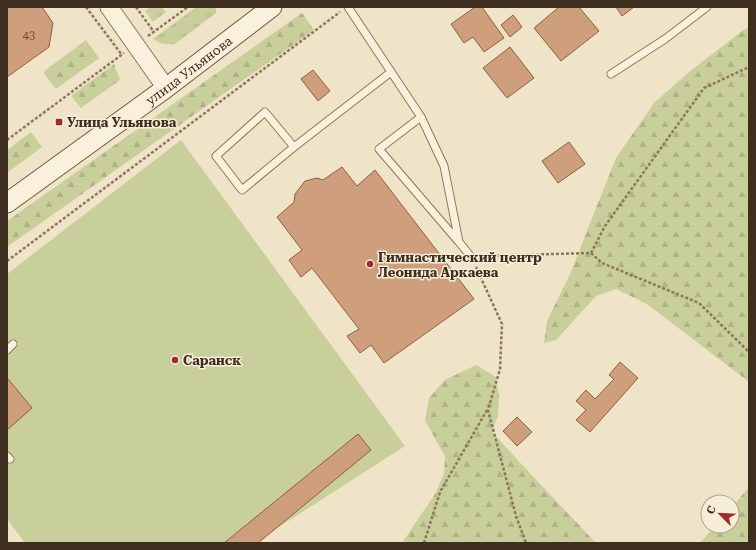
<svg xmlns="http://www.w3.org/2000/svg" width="756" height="550" viewBox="0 0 756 550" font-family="'Roboto Serif',serif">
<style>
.grass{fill:url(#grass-tufts)}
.forest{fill:url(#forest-firs)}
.park{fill:#c9cf9b}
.building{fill:#cf9f7d;stroke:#8d5f41}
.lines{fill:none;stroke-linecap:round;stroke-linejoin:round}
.service-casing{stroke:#8d765c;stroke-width:9}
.tertiary-casing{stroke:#8d765c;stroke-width:19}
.secondary-casing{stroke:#6f573f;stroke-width:21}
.path{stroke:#8d765c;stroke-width:2.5;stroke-dasharray:3 2;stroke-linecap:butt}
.service{stroke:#faf1dc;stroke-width:7}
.tertiary{stroke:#faf1dc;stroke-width:17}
.secondary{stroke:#faf1dc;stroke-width:19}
.poi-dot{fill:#9e2a2b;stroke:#f7eed8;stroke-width:1.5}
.labels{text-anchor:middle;stroke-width:3;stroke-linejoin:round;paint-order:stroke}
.number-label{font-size:11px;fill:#624a37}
.street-label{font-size:13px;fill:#3d2e20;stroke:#f7eed8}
.poi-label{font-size:13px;font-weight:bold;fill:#3d2e20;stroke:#f7eed8;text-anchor:start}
</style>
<defs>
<pattern id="grass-tufts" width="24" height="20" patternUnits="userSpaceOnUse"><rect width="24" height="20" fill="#c9cf9b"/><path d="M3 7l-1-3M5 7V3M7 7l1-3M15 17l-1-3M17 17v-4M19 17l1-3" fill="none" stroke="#aeb285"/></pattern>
<pattern id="forest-firs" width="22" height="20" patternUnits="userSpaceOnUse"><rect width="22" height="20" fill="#c9cf9b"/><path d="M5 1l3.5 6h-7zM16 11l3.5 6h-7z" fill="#aeb285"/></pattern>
</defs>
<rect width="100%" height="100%" fill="#f0e4c8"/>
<g class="grass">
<path d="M150,7H162L166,12L153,22L145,11Z"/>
<path d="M196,7H216V13L175,44C166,45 161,44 153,39Z"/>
</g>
<g class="forest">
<path d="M302,13L314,30L7,247V221Z"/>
<path d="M749,27V382L647,304L616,289L596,296L556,340L544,343L547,321L571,272L590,223L616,158L654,103L689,72L742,31Z"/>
<path d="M86,40L99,58L56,89L43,72Z"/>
<path d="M114,64L120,80L81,108L71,96Z"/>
<path d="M31,132L42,147L7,173V150Z"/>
<path d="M476,365L496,377L499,395L498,415L492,432L526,469L596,543H402L435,494L444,474L445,457L425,420L429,398L445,380Z"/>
<path d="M749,487V543H700L715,526H732V507Z"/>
</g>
<path class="park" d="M181,140L405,446L254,543H25L7,519V274Z"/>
<g class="building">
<path d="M7,7H42L53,23L49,47L7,77Z"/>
<path d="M475,7H482L504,38L484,52L473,37L464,43L451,24Z"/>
<path d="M559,7H579L599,31L561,61L534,28Z"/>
<path d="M616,7H634L622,16Z"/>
<path d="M513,15L522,27L510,37L501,25Z"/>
<path d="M510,47L534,78L507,98L483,68Z"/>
<path d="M313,70L330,91L318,101L301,79Z"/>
<path d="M569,142L585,164L558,183L542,161Z"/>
<path d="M342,167L357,186L375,170L474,299L384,363L371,345L360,353L347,336L359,329L312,268L301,277L289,260L302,250L277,217L294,202L295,194L305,181L317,178L323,180Z"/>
<path d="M620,362L638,378L590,432L576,420L586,410L576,401L586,390L595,399L614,379L609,375Z"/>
<path d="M8,379L32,408L7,430V380Z"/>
<path d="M517,417L532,432L517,446L503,431Z"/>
<path d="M358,434L371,450L258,543H224Z"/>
</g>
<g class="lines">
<g class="service-casing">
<g id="service">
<path d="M348,7L421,117L444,166L459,242L471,257"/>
<path d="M611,74L665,39L707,7"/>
<path d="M421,117L379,149L458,241"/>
<path d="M294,147L242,190L216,156L265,112L294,147L391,72"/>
<path d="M7,350L13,344"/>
<path d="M7,456L10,459"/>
</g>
</g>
<g class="tertiary-casing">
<path id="tertiary" d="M109,7L166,88"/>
</g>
<g class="secondary-casing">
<g id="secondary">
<path id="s1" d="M7,203L166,88L272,7"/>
</g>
</g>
<g class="path">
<path d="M86,7L122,55"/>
<path d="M136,7L154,32"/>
<path d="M148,36L188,7"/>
<path d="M7,140L124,53"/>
<path d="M591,253L602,263L699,303L749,352"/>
<path d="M481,256L591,253L605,226L704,88L749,67"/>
<path d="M7,261L340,12"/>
<path d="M476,267L502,324L500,369L488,410L516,516L526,543"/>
<path d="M424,543L440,492L487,410"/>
</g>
<use href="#service" class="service"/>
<use href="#tertiary" class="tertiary"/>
<use href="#secondary" class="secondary"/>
</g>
<g class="poi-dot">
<rect x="55" y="118" width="8" height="8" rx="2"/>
<circle cx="370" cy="264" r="4"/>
<circle cx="175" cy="360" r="4"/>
</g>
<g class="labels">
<g class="number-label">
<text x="29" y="39">43</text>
</g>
<g class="street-label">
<text dy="5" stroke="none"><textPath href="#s1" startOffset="225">улица Ульянова</textPath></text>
</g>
<g class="poi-label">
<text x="67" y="127">Улица Ульянова</text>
<text x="378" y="262">Гимнастический центр<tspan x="378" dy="15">Леонида Аркаева</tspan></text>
<text x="183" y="365">Саранск</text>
</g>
</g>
<rect width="756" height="550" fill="none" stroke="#3d2e20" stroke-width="16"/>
<g transform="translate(720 514) rotate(294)"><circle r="19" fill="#f7eed8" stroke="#ada18e"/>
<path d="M0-3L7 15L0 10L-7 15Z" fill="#9e2a2b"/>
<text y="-6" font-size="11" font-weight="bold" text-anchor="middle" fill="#3d2e20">С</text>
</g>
</svg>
